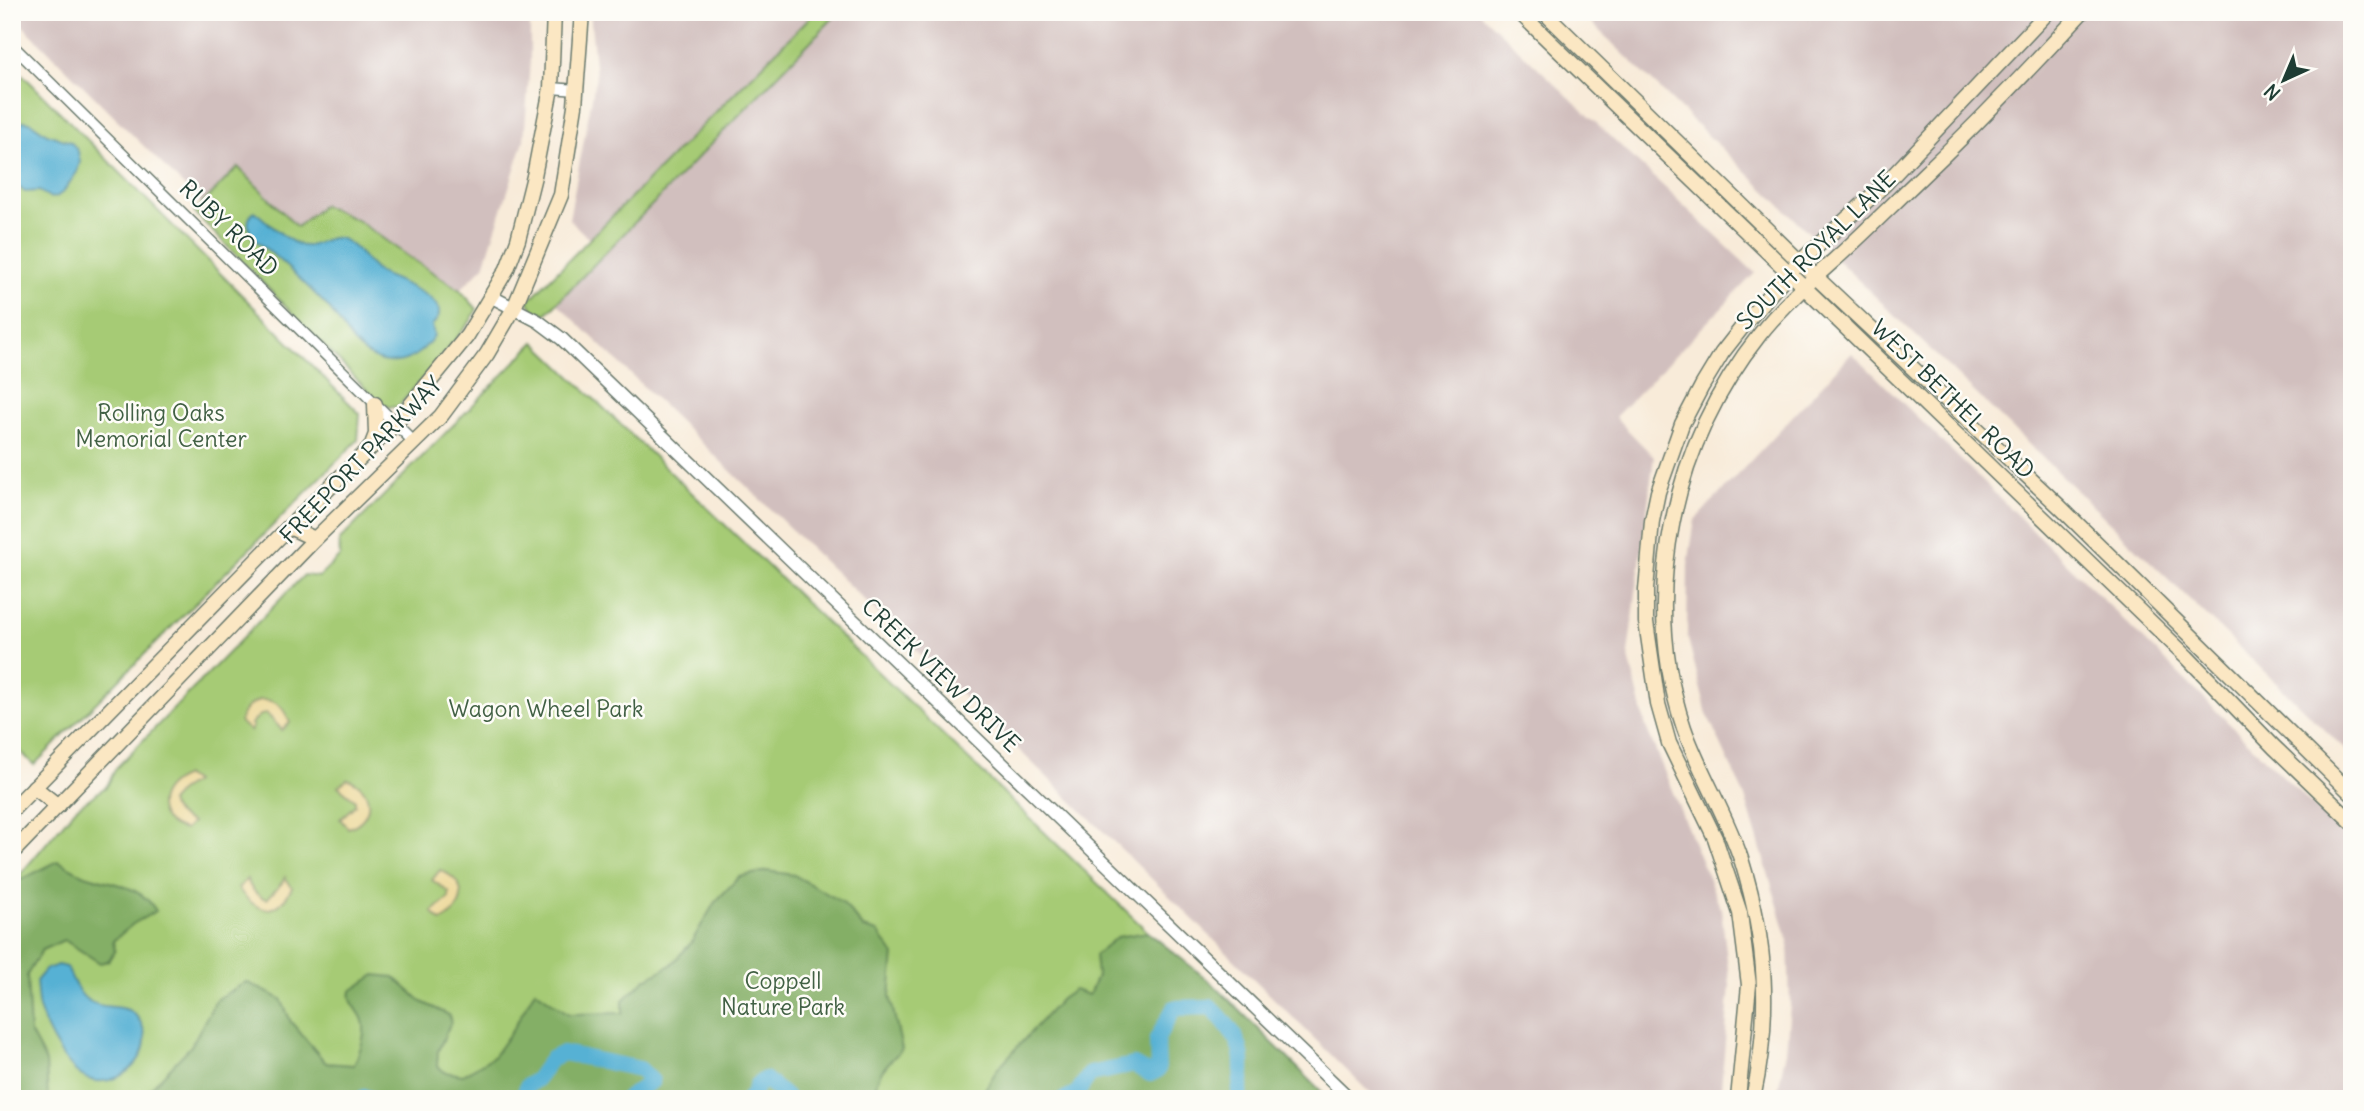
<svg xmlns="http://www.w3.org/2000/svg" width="2364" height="1111" viewBox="0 0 2364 1111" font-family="Delius,sans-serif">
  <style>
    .industrial { fill: #d1bfbe }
    .green { fill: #a6cb75; stroke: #628454; stroke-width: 2 }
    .forest { fill: #84af66; stroke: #52764d; stroke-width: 2 }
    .sand { fill: #eeda9e; stroke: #868c69; stroke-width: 2 }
    .water { fill: #56b1d4; stroke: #3a7784; stroke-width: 2 }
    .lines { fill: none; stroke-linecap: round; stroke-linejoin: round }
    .river { stroke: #56b1d4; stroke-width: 16 }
    .minor-casing { stroke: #6b7a6e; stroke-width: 13 }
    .tertiary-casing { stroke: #6b7a6e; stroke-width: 15 }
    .secondary-casing { stroke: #6b7a6e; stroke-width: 17 }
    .minor { stroke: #fff; stroke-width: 10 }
    .tertiary { stroke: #fff; stroke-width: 12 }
    .secondary { stroke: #fbe7c3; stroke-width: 14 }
    .labels { text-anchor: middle; stroke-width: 5; stroke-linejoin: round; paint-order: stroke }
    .street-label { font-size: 23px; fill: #1f3d34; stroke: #fdfcf7 }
    .park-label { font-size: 23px; fill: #416044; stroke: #fdfcf7 }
  </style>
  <rect width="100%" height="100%" fill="#fdfcf7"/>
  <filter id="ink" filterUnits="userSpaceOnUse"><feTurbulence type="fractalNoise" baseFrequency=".0143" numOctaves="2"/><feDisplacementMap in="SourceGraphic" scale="14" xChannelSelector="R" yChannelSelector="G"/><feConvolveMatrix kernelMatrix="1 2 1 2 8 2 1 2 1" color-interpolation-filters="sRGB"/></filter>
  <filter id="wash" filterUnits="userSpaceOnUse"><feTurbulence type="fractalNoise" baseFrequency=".00686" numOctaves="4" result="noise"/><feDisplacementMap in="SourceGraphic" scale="28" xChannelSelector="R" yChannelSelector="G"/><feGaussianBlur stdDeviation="1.57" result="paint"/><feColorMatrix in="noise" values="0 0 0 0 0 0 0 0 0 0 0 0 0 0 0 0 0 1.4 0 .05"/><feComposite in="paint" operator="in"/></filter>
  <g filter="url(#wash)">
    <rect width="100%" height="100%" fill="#f8ebd9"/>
    <g class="industrial">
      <polygon points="12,12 530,12 530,62 524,140 484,266 460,290 409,257 298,227 239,167 202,204 12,15"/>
      <polygon points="590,12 815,12 589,239 569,219 596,76"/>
      <polygon points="839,12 1479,12 1755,273 1615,417 1654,457 1628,653 1646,727 1721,909 1730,985 1720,1099 1376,1099 1110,838 556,302"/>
      <polygon points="1580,12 2352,12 2352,756"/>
      <polygon points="1852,353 2352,844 2352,1086 2340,1099 1776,1099 1786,1051 1790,1005 1788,939 1745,797 1707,714 1687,635 1688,565 1695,520"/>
    </g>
    <g class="green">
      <polygon points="815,12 839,12 546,314 533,310 528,301"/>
      <polygon points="23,75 360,414 358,440 34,765 12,743 12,86"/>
      <path d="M238,167L297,227L323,205L357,220L409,257L460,290L477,309L470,322L400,405C386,413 376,398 366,389L194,212Z"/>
      <polygon points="535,342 1148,932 1214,985 1329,1099 12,1099 12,884 76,808 107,786 116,768 304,575 319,577 340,556 339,541"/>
    </g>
    <g class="forest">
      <path d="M58,861C66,865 74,870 83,874C108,884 142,884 156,911L133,924L113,941L115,951L108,961L100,963L64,940L42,950L27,975L30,1032L46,1062L48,1099H12V884Z"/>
      <path d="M767,871L794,875L843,903L864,928L878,932L894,955L890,996L902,1049C889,1063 874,1074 876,1094L880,1099H137L149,1090L191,1046L216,1000L246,982L281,999L291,1022L326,1063L354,1065C359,1053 367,1034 363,1021C360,1009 348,1005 351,991L375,975L394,977L422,1002L449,1015L451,1022L438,1051L437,1066L445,1072L463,1075L494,1056L513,1029L535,990L569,1014L623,1013V1000L646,979L671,965L691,943L715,902L739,877Z"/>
      <polygon points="1148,932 1214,985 1329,1099 979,1099 998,1068 1061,999 1074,990 1089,995 1097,976 1095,955 1117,937"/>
    </g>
    <g class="sand">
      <path d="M260,700C278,699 284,708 290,723L282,730L266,713L259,716L251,724L253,726L250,731L240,722C243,709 248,705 260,700Z"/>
      <path d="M186,776L194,782L180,791L170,802C172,812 183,819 192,823L185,830C150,822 153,787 186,776Z"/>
      <path d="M348,779C374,788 376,819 348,828L340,819L355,805V800L338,786Z"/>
      <path d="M440,870C469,882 467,908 441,921L432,912L449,898V892L432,880Z"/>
      <path d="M285,877L292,887C277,919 256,913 238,888L247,879C249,887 259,898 267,899L282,883Z"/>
    </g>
    <g class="water">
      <polygon points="23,121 30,122 47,134 71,142 78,151 80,162 77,172 63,192 56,197 51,198 39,191 25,192 12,182 12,128"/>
      <path d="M254,211C267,221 282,237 297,244C313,252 326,233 342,239C357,245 366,263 378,272C393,281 461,300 432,325L434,336C411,369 380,371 353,342C344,331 337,318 328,307C305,283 279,259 253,238C248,227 245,221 254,211Z"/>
      <path d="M58,965L66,967C73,978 76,991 86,999C106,1014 129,997 142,1025C156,1055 120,1088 91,1080C67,1074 46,1030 39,1008C37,1000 37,990 36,981L46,969Z"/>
    </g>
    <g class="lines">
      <g class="river">
        <polyline points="362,1099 365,1097 370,1099"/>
        <polyline points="523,1099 527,1086 537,1079 551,1059 563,1053 640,1069 652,1081 626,1099"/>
        <polyline points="748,1099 751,1098 757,1085 765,1079 788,1099"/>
        <path d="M1065,1099L1077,1093L1090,1074L1134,1065L1150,1074L1158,1070L1157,1039L1174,1008L1211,1007C1243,1040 1247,1054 1238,1099"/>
      </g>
    </g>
  </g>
  <g filter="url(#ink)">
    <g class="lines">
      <g class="minor-casing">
        <g id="minor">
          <polyline points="12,45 415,443"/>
          <polyline points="551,88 577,90"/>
        </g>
      </g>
      <g class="tertiary-casing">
        <polyline id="tertiary" points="492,297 538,321 562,339 1350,1099"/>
      </g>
      <g class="secondary-casing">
        <g id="secondary">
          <polyline points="1519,12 2187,657 2274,747 2352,822"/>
          <polyline points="1544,12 1800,262 2059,506 2352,794"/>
          <polyline points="371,447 376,434 375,404"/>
          <polyline points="289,527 315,539"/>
          <polyline points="34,787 58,806"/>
          <polyline points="12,810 289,527 395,424 467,336 507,269 518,240 534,176 551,88 554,12"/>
          <polyline points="12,853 315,539 441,416 487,354 514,308 561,195 575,106 582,12"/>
          <polyline points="1738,1099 1749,985 1740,913 1715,838 1669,743 1658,704 1646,622 1646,590 1652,521 1658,492 1682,424 1702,386 1722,353 1747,321 1789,272 1885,184 2048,12"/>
          <path d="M1753,1099C1771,1016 1767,942 1742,862C1727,815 1700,774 1684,728C1639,594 1673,444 1760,334C1783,305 1813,279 1841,254C1866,231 1890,207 1914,184C1972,129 2028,71 2082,12"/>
        </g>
      </g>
      <use href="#minor" class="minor"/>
      <use href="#tertiary" class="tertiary"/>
      <use href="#secondary" class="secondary"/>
    </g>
  </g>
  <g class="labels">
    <g class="street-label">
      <text transform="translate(229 228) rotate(44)" y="8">RUBY ROAD</text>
      <text transform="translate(1816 250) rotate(-45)" y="8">SOUTH ROYAL LANE</text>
      <text transform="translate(1953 399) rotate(44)" y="8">WEST BETHEL ROAD</text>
      <text transform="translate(361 460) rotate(-46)" y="8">FREEPORT PARKWAY</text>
      <text transform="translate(941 675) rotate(44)" y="8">CREEK VIEW DRIVE</text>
    </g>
    <g class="park-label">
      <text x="161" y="421">Rolling Oaks<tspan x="161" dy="26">Memorial Center</tspan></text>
      <text x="546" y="717">Wagon Wheel Park</text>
      <text x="783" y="989">Coppell<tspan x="783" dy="26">Nature Park</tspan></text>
    </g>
  </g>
  <rect width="2364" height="1111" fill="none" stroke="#fdfcf7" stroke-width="42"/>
  <g transform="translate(2284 80) rotate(224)" stroke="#fdfcf7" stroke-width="5" paint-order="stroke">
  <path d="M0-5L12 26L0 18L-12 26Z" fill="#1f3d34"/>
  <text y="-10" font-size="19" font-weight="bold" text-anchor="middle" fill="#1f3d34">N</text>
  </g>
</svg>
